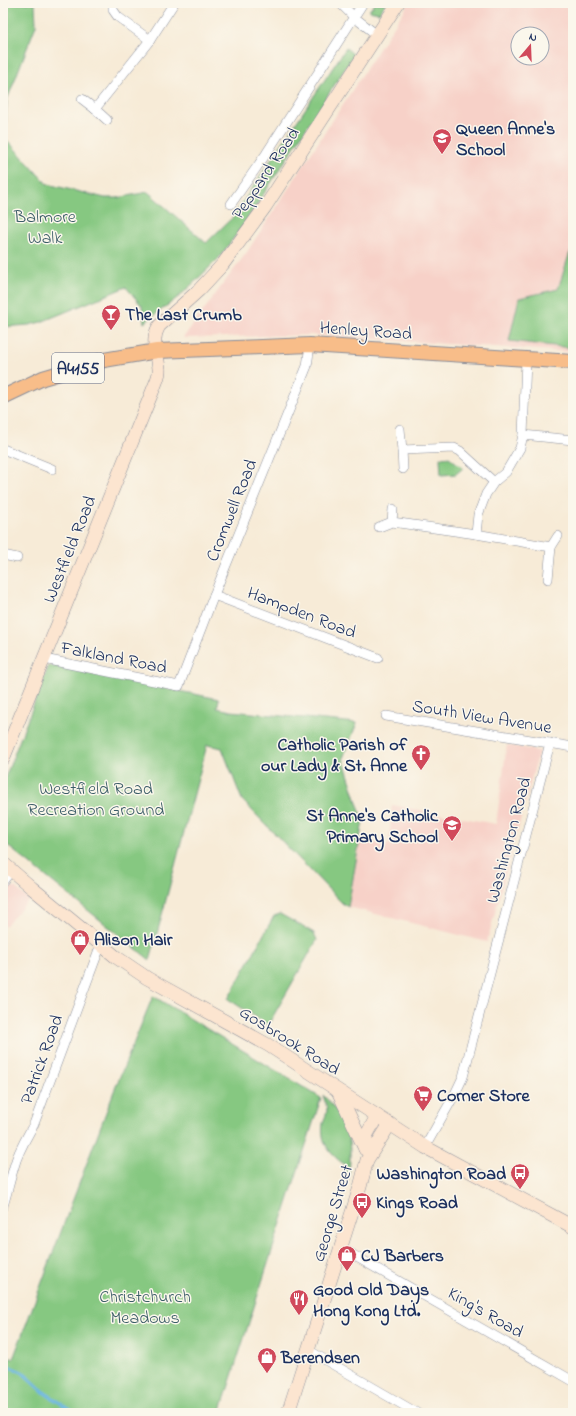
<svg xmlns="http://www.w3.org/2000/svg" width="576" height="1416" viewBox="0 0 576 1416" font-family="'Indie Flower',sans-serif">
  <style>
    .built { fill: #f7d1c8; fill-rule: evenodd }
    .green { fill: #86c881; stroke: #507c70 }
    .lines { fill: none; stroke-linecap: round; stroke-linejoin: round }
    .stream { stroke: #69b5e2; stroke-width: 3.5 }
    .street-casing { stroke: #898d9a; stroke-width: 10 }
    .secondary-casing { stroke: #898d9a; stroke-width: 14 }
    .primary-casing { stroke: #898d9a; stroke-width: 16 }
    .street { stroke: #fff; stroke-width: 9 }
    .secondary { stroke: #fce5d0; stroke-width: 13 }
    .primary { stroke: #f8bd89; stroke-width: 14 }
    .labels { text-anchor: middle; stroke-width: 3; stroke-linejoin: round; paint-order: stroke }
    .shield { fill: #fbf7ec; stroke: #5e6b89; stroke-width: 1 }
    .shield-label { font-size: 17px; font-weight: bold; fill: #1b2f5e }
    .poi-label { font-size: 18px; font-weight: bold; fill: #1b2f5e; stroke: #fbf7ec; text-anchor: start }
    .street-label { font-size: 18px; fill: #1b2f5e; stroke: #fbf7ec }
    .park-label { font-size: 18px; fill: #3b5d68; stroke: #fbf7ec }
  </style>
  <rect width="100%" height="100%" fill="#fbf7ec"/>
  <filter id="ink" filterUnits="userSpaceOnUse"><feTurbulence type="fractalNoise" baseFrequency=".025" numOctaves="2"/><feDisplacementMap in="SourceGraphic" scale="8" xChannelSelector="R" yChannelSelector="G"/><feConvolveMatrix kernelMatrix="1 2 1 2 8 2 1 2 1" color-interpolation-filters="sRGB"/></filter>
  <filter id="wash" filterUnits="userSpaceOnUse"><feTurbulence type="fractalNoise" baseFrequency=".012" numOctaves="4" result="noise"/><feDisplacementMap in="SourceGraphic" scale="16" xChannelSelector="R" yChannelSelector="G"/><feGaussianBlur stdDeviation="0.9" result="paint"/><feColorMatrix in="noise" values="0 0 0 0 0 0 0 0 0 0 0 0 0 0 0 0 0 1.4 0 .05"/><feComposite in="paint" operator="in"/></filter>
  <g filter="url(#wash)">
    <rect width="100%" height="100%" fill="#f7ebd7"/>
    <g class="built">
      <path d="M409,3H573V352L311,335L183,338L247,252ZM518,34H542V58H518Z"/>
      <polygon points="507,745 539,751 487,942 348,907 360,840 389,845 392,805 496,824"/>
      <polygon points="6,885 16,888 29,900 5,926 3,924 3,888"/>
    </g>
    <g class="green">
      <polygon points="3,3 35,3 36,25 7,100 5,138 47,184 105,198 117,198 148,192 206,243 233,217 346,48 354,55 244,224 219,258 181,295 144,323 142,306 126,287 41,322 29,325 3,327"/>
      <polygon points="375,3 386,3 379,13 369,11"/>
      <polygon points="573,247 573,348 509,341 519,298 558,289 569,255"/>
      <polygon points="449,457 463,468 456,474 441,475 440,458"/>
      <polygon points="49,665 219,699 217,708 231,711 357,723 343,758 363,821 348,907 342,903 242,800 222,748 207,745 150,960 9,847 3,839 3,783"/>
      <polygon points="280,914 314,933 317,940 268,1025 228,999 274,916"/>
      <polygon points="153,996 321,1098 220,1413 3,1413 3,1354 13,1359 114,1091"/>
      <path d="M323,1095C350,1123 353,1143 348,1180L345,1165C330,1154 320,1143 323,1123C324,1119 327,1114 327,1110C327,1106 324,1100 323,1095Z"/>
    </g>
    <g class="lines">
      <polyline class="stream" points="3,1364 22,1372 45,1393 76,1413"/>
    </g>
  </g>
  <g filter="url(#ink)">
    <g class="lines">
      <g class="street-casing">
        <g id="street">
          <polyline points="113,3 113,10 118,17 150,40"/>
          <polyline points="340,3 354,17 377,35"/>
          <polyline points="82,99 95,109"/>
          <polyline points="107,120 95,109 150,40 174,3"/>
          <polyline points="231,204 266,154 363,3"/>
          <polyline points="526,360 523,435 520,448 506,472 494,482 486,494 478,515 476,534 551,547 558,536"/>
          <polyline points="400,429 402,450 454,448 460,451 494,482"/>
          <polyline points="523,435 573,440"/>
          <polyline points="3,449 52,469"/>
          <polyline points="402,450 403,469"/>
          <polyline points="392,522 393,509"/>
          <polyline points="379,527 392,522 476,534"/>
          <polyline points="3,555 17,558"/>
          <polyline points="548,579 551,547"/>
          <polyline points="214,595 378,658"/>
          <polyline points="44,659 179,686 214,595 307,366 310,345"/>
          <polyline points="386,716 573,747"/>
          <polyline points="3,881 11,871"/>
          <polyline points="425,1147 455,1094 463,1077 550,743"/>
          <path d="M3,1206C7,1193 10,1180 14,1167C18,1151 27,1137 34,1124L101,944"/>
          <polyline points="341,1248 573,1381"/>
          <polyline points="308,1350 417,1413"/>
        </g>
      </g>
      <g class="secondary-casing">
        <g id="secondary">
          <path d="M3,759L153,390C155,384 160,376 159,369C158,353 150,341 159,326L199,290L223,264L265,207L398,3"/>
          <polyline points="3,863 32,888 116,957 147,978 268,1045 425,1147 573,1227"/>
          <polyline points="338,1091 365,1149"/>
          <polyline points="365,1149 366,1136 377,1116"/>
          <polyline points="288,1413 360,1187 367,1160 390,1124"/>
        </g>
      </g>
      <g class="primary-casing">
        <polyline id="primary" points="3,397 43,378 104,360 157,351 310,345 573,362"/>
      </g>
      <use href="#street" class="street"/>
      <use href="#secondary" class="secondary"/>
      <use href="#primary" class="primary"/>
    </g>
  </g>
  <defs>
    <g id="school-pin" transform="scale(1)"><path d="M0 17L-7.5 6A9.5 9.5 0 1 1 7.5 6Z" fill="#d1495b" stroke="#fbf7ec"/><path d="M0-5L7-2L0 1L-7-2ZM-4 1L0 2.5L4 1V4Q0 6-4 4Z" fill="#fff"/></g>
    <g id="bar-pin" transform="scale(1)"><path d="M0 17L-7.5 6A9.5 9.5 0 1 1 7.5 6Z" fill="#d1495b" stroke="#fbf7ec"/><path d="M-6-5H6L.8 .8V4.5H3.5V6h-7V4.5H-.8V.8Z" fill="#fff"/></g>
    <g id="church-pin" transform="scale(1)"><path d="M0 17L-7.5 6A9.5 9.5 0 1 1 7.5 6Z" fill="#d1495b" stroke="#fbf7ec"/><path d="M-1.2-6h2.4v3.5h3.3v2.4h-3.3V6h-2.4V-.1h-3.3v-2.4h3.3Z" fill="#fff"/></g>
    <g id="shop-pin" transform="scale(1)"><path d="M0 17L-7.5 6A9.5 9.5 0 1 1 7.5 6Z" fill="#d1495b" stroke="#fbf7ec"/><path d="M-5-2.5h2.3a2.7 3.5 0 0 1 5.4 0H5L5.5 6h-11ZM-1.5-2.5h3a1.5 2.3 0 0 0-3 0Z" fill="#fff"/></g>
    <g id="supermarket-pin" transform="scale(1)"><path d="M0 17L-7.5 6A9.5 9.5 0 1 1 7.5 6Z" fill="#d1495b" stroke="#fbf7ec"/><path d="M-6-5.5h2.5l.6 2H6L4.5 2H-2.5L-4.4-4H-6ZM-1.5 3.2a1.3 1.3 0 1 0 .1 0ZM3 3.2a1.3 1.3 0 1 0 .1 0Z" fill="#fff"/></g>
    <g id="bus-pin" transform="scale(1)"><path d="M0 17L-7.5 6A9.5 9.5 0 1 1 7.5 6Z" fill="#d1495b" stroke="#fbf7ec"/><path d="M-5-6H5V4H4V6H2V4H-2V6H-4V4H-5ZM-3.5-4V0h7V-4ZM-3.5 1.2v1.5H-2V1.2ZM2 1.2v1.5H3.5V1.2Z" fill="#fff"/></g>
    <g id="restaurant-pin" transform="scale(1)"><path d="M0 17L-7.5 6A9.5 9.5 0 1 1 7.5 6Z" fill="#d1495b" stroke="#fbf7ec"/><path d="M-5-6h1v4h1v-4h1v4h1v-4h1v5L-1.5 .5V6h-2V.5L-5-1ZM5-6V6H3V1.5H1.5Q1.5-4 5-6Z" fill="#fff"/></g>
  </defs>
  <g fill-rule="evenodd">
    <use href="#school-pin" x="442" y="138"/>
    <use href="#bar-pin" x="111" y="314"/>
    <use href="#church-pin" x="421" y="754"/>
    <use href="#school-pin" x="452" y="825"/>
    <use href="#shop-pin" x="80" y="939"/>
    <use href="#supermarket-pin" x="423" y="1095"/>
    <use href="#bus-pin" x="520" y="1173"/>
    <use href="#bus-pin" x="362" y="1202"/>
    <use href="#shop-pin" x="347" y="1255"/>
    <use href="#restaurant-pin" x="299" y="1299"/>
    <use href="#shop-pin" x="267" y="1357"/>
  </g>
  <g class="labels">
    <rect class="shield" x="52" y="353" width="52" height="30" rx="3"/>
    <g class="shield-label">
      <text x="78" y="374">A4155</text>
    </g>
    <g class="poi-label">
      <text x="456" y="134">Queen Anne's<tspan x="456" dy="21">School</tspan></text>
      <text x="125" y="320">The Last Crumb</text>
      <text x="407" y="750" text-anchor="end">Catholic Parish of<tspan x="407" dy="21">our Lady &amp; St. Anne</tspan></text>
      <text x="438" y="821" text-anchor="end">St Anne's Catholic<tspan x="438" dy="21">Primary School</tspan></text>
      <text x="94" y="945">Alison Hair</text>
      <text x="437" y="1101">Corner Store</text>
      <text x="506" y="1179" text-anchor="end">Washington Road</text>
      <text x="376" y="1208">Kings Road</text>
      <text x="361" y="1261">CJ Barbers</text>
      <text x="313" y="1295">Good Old Days<tspan x="313" dy="21">Hong Kong Ltd.</tspan></text>
      <text x="281" y="1363">Berendsen</text>
    </g>
    <g class="street-label">
      <text transform="translate(265 173) rotate(-56)" y="6">Peppard Road</text>
      <text transform="translate(366 330) rotate(4)" y="6">Henley Road</text>
      <text transform="translate(231 510) rotate(-68)" y="6">Cromwell Road</text>
      <text transform="translate(69 549) rotate(-68)" y="6">Westfield Road</text>
      <text transform="translate(302 612) rotate(21)" y="6">Hampden Road</text>
      <text transform="translate(114 657) rotate(11)" y="6">Falkland Road</text>
      <text transform="translate(482 716) rotate(9)" y="6">South View Avenue</text>
      <text transform="translate(508 840) rotate(-75)" y="6">Washington Road</text>
      <text transform="translate(290 1040) rotate(32)" y="6">Gosbrook Road</text>
      <text transform="translate(41 1059) rotate(-70)" y="6">Patrick Road</text>
      <text transform="translate(332 1213) rotate(-73)" y="6">George Street</text>
      <text transform="translate(486 1312) rotate(30)" y="6">King's Road</text>
    </g>
    <g class="park-label">
      <text x="45" y="222">Balmore<tspan x="45" dy="21">Walk</tspan></text>
      <text x="96" y="794">Westfield Road<tspan x="96" dy="21">Recreation Ground</tspan></text>
      <text x="145" y="1302">Christchurch<tspan x="145" dy="21">Meadows</tspan></text>
    </g>
  </g>
  <rect width="576" height="1416" fill="none" stroke="#fbf7ec" stroke-width="16"/>
  <g transform="translate(530 46) rotate(19)"><circle r="19" fill="#fbf7ec" stroke="#a1a7b3"/>
  <path d="M0-3L7 15L0 10L-7 15Z" fill="#d1495b"/>
  <text y="-6" font-size="11" font-weight="bold" text-anchor="middle" fill="#1b2f5e">N</text>
  </g>
</svg>
